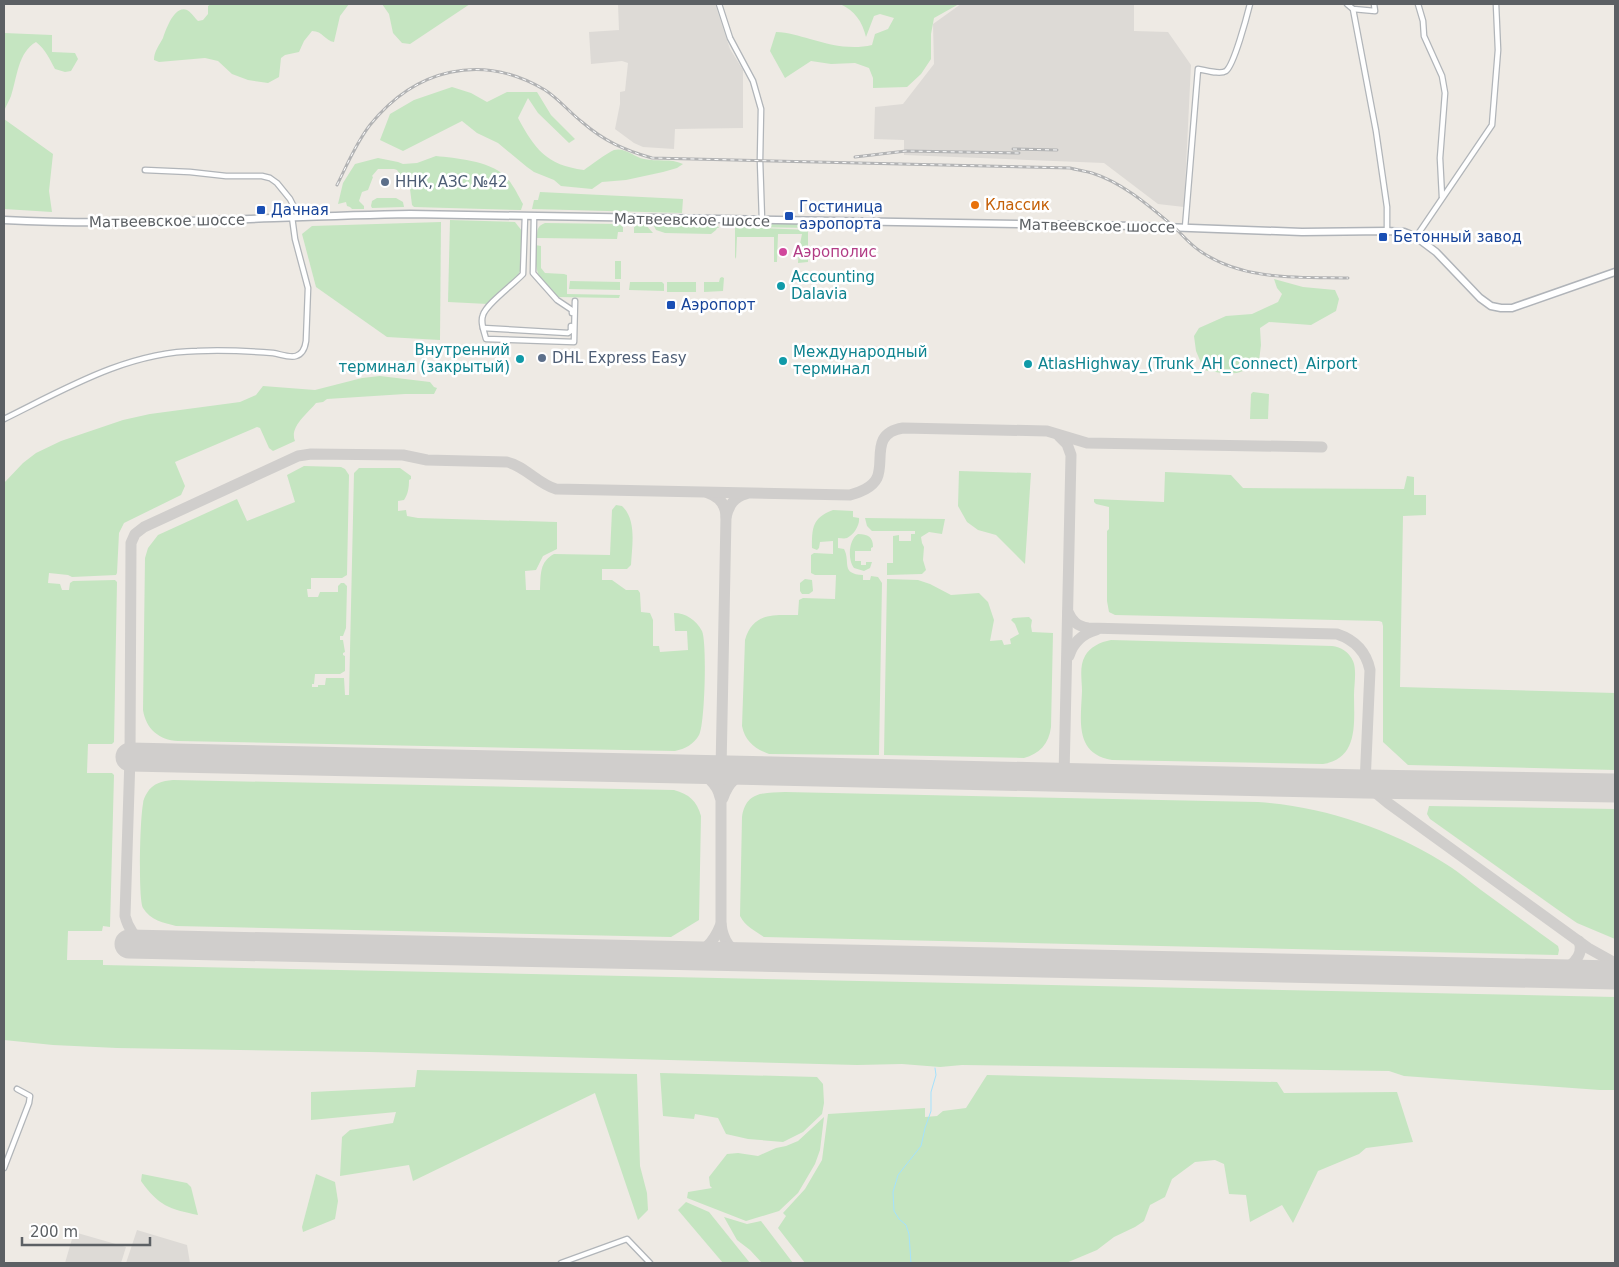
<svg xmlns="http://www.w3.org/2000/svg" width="1619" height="1267" viewBox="0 0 1619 1267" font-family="'DejaVu Sans',sans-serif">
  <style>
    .industrial { fill: #dddad6 }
    .green { fill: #c5e5c1 }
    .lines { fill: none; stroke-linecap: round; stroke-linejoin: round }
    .stream { stroke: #a5e2fd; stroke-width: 1 }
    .taxiway { stroke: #d0cecc; stroke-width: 11 }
    .runway { stroke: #d0cecc; stroke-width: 29 }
    .street-casing { stroke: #b1b5b9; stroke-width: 7 }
    .secondary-casing { stroke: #b0b4b9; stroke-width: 9 }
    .street { stroke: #fff; stroke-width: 4.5 }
    .secondary { stroke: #fff; stroke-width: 6 }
    .rail-casing { stroke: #b2b3b4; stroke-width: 3 }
    .rail { stroke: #fff; stroke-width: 1; stroke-dasharray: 4; stroke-linecap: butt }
    .service-dot { fill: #5c6f8a; stroke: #fff; stroke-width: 2 }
    .food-dot { fill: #e8710a; stroke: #fff; stroke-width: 2 }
    .transit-dot { fill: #1a4fb4; stroke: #fff; stroke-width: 2 }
    .hotel-dot { fill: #d1479c; stroke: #fff; stroke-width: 2 }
    .culture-dot { fill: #0f9aa8; stroke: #fff; stroke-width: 2 }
    .labels { text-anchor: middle; stroke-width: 5; stroke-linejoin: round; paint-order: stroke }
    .service-label { font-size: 15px; fill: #4e5e75; stroke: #fff; text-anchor: start }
    .food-label { font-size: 15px; fill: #c56008; stroke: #fff; text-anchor: start }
    .transit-label { font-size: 15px; fill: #164399; stroke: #fff; text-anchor: start }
    .street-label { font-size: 15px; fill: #5c6064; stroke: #fff }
    .hotel-label { font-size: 15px; fill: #b23c85; stroke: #fff; text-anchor: start }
    .culture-label { font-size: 15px; fill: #0d838f; stroke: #fff; text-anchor: start }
  </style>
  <rect width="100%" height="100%" fill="#eeeae4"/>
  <g class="industrial">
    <polygon points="618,4 715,4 730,49 743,70 743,128 675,129 674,149 643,147 634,143 615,129 620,104 620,92 625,91 628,63 622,61 591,64 589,32 619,30"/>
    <polygon points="961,4 1134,4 1134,31 1168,32 1191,65 1184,207 1158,204 1104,163 904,155 904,140 874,139 875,107 903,104 934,64 933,24"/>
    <polygon points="137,1230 187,1245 190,1263 126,1263"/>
    <polygon points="74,1232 126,1247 121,1263 65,1263"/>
  </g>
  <g class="green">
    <path d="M211,4H349L340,16L334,42C325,41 323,31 312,31L304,41L299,52L285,55L281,58L279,77L268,83L248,80L232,74L218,61L205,58L159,62L154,60C154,51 159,46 163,38C166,30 174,5 187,10C190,11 195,18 198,21L203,20L208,14V6Z"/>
    <polygon points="382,4 470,4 410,44 402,43 393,33 389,14"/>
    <path d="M840,4H959L934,18L931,34V59L921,74L907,87L873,88V78L869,68L855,63L831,64L811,61L785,78L770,51L776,32C788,32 799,36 810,39C831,45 851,50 872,45L875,34L888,29L894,18L880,14L874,16L866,37C862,21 855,11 840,4Z"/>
    <path d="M4,33L52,35V52L75,53L78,59L71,71L65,72L55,69C49,58 46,50 36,42C18,52 17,78 11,96C9,101 6,106 4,111Z"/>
    <path d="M452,87L471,93L487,102L507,92H537L551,115L575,139L569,143L538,113L528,98L518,118C535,149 546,165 584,170C591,165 607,153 614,150C625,147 634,157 644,159C657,162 670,158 683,164L677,168L663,172L626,180L602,182L592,189L561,186L554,180L534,172L527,167L498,143L477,133L462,121L403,151L380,140L390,114L414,100Z"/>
    <polygon points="4,119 53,154 49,191 52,212 4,209"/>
    <path d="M436,156C455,158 489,161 504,175C512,182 518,195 523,204L521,210L414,207L412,205L410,189L397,170L394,169H378L372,176L373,177L368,190L362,192L359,201L364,206V209H352L350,207L347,206L346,202L338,204L343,183L355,164L378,158L398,162L403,164L417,163Z"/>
    <polygon points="540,192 683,199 682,213 532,209 534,200 538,200"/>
    <polygon points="377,198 396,198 403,202 404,207 372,208 371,206 372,201"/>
    <polygon points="450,220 515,222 522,231 520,271 517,277 488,304 448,302"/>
    <polygon points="441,222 440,340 387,337 316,287 302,234 312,226"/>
    <polygon points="734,222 811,224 811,228 740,227 808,230 808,262 798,263 799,249 802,234 778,234 777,262 774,262 774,237 737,237 736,259 735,257 735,227 733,227"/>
    <path d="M545,223L619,224L623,227V232H618L617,239L537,238C537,230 537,226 545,223Z"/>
    <polygon points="638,224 645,224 653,233 634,233 634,227"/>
    <polygon points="653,224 717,225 719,228 717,228 716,230 711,234 665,233 656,230"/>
    <path d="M535,245L541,246V268L545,273L564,274L567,275V294L620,295L619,298L556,297C536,274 536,276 535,245Z"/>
    <rect x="615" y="261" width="6" height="18"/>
    <polygon points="722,277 724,278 723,291 704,292 704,282 719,282 720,278"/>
    <path d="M1274,279L1303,287L1335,290L1339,299L1336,311L1311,325L1269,322L1260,328L1261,345L1259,361C1239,378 1228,374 1204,370L1196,351L1194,336L1199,328L1226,316L1252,314L1278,302L1282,294L1277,288Z"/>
    <polygon points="570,281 620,282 620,290 569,289"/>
    <polygon points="630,282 662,282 664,284 664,291 629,290"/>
    <rect x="667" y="282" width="29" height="10"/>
    <path d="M380,376L430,382L434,387L437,388L434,394H405L327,399L323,402L316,403C308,413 289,427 295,441L273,451L269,448L260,428L257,427L175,462L185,486L181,495L124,523L119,533L117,573L116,575L72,577L68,575L49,573L48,583L60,584L62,590H69L70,583L73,581L115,580L117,582L114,742L112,744H88L87,773H112L114,775L110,927L103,926L102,931H68L67,960H103V965L1615,997V1090H1600L1404,1076L1389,1071L962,1065L940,1067L902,1064L857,1065L369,1052L117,1048L53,1045L4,1040V483L23,463L36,453L61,441L123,420L150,414L240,402L256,395L263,386L315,390L362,378Z"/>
    <polygon points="1253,392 1269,394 1268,419 1250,419 1251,394"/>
    <path d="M304,466L341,467L345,469L349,475L347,575L342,578H311V589H307L308,597H318L320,592H338V586L341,583H344L347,586L346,628L343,636H340V640H343L345,652L343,653V655L345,656V671L340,674H315L314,684H312V687H318V685H325L326,678H344L345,695H349L354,473L359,468H400L411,476V479L409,480C409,488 408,494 404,500L398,501V511L406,510L407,516L418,518L557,522V549L543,556L536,570L525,571L526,590H540C541,575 539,562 554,554L610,555L612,510L616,505L622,506C637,520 632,546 631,565L627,569H602V580H612L626,590H638L640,593L641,612L650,613L653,620V646H659L660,652L688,650L687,631H675L674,613C686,613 696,620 702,631C707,641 705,725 699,735C694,744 685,749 675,751L178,741C159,740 146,729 143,710L145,558L148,548L158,535L237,499L247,521L295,502L287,475Z"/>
    <polygon points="959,471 1031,473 1025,564 996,535 978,530 967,522 958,506"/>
    <polygon points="1165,472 1231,475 1243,488 1404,489 1407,476 1414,477 1414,495 1426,495 1426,515 1403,516 1400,687 1615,693 1615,770 1408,765 1383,742 1383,626 1382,622 1379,621 1115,615 1109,612 1107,601 1107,531 1109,529 1109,507 1096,504 1094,502 1094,499 1164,502"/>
    <path d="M833,510L853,511V517L859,518C860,525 854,535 847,538C844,539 841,538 838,538V548L844,549C851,562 840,574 863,575V580H870L871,576L878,577L882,583L879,755L769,754C755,749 745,741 742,726L745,640C753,612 774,615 798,615L799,600L803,598L835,599L836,575H815L811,573V555L814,553L833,554V541L820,542L819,548L817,550L812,548C812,528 812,518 833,510Z"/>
    <polygon points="865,518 945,519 942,534 929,532 921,537 922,543 924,547 923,560 926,570 922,574 887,575 887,563 893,563 893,536 899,535 899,541 911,541 911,534 915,534 915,531 872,531 867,526"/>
    <path d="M858,534C868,534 873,537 873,547L871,548V551H855V561H861V565H866V562H872L870,568L864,571L854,568C848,560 848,540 858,534Z"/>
    <polygon points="805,579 812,580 813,591 809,594 802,594 800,591 800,583"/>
    <path d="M887,579L918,580L930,584L951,595L979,593L988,602L994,620L990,641L1002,640L1004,645L1011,644L1010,639L1019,634L1015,624L1011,620L1013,618L1029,617L1032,620L1031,626L1032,632L1053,633L1051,727C1049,744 1039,754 1024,758L884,755Z"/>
    <path d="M1111,640L1332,646C1341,647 1349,652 1353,661C1357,670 1354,685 1354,695C1354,722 1359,759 1323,764L1112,760C1074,754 1081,720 1082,691C1082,680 1079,666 1085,656C1090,647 1100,642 1111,640Z"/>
    <path d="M173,780L674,790C689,794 697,801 701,816L699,920L671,937L176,926C164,923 150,920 143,908C138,899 140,818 143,804C143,800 145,796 147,793C153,783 162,781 173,780Z"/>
    <path d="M785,792L1258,802C1323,807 1385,827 1441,861C1455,869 1468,880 1481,890C1506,908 1532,927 1558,946L1559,950L1558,955L764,937C755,931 745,926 740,916L742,817C746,791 764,793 785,792Z"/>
    <polygon points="1429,806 1615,809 1615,939 1577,923 1561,912 1430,819 1427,814"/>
    <polygon points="417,1070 637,1074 640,1166 647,1193 648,1210 638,1220 595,1093 413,1181 409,1165 340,1176 342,1137 350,1130 393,1123 396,1112 311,1120 311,1092 415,1087"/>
    <polygon points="660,1073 817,1077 823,1084 824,1103 822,1114 803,1132 783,1142 748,1139 726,1134 718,1118 695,1114 694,1119 663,1116"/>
    <polygon points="987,1075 1277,1082 1284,1093 1397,1092 1413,1142 1366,1148 1359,1154 1318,1171 1293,1223 1282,1205 1250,1222 1246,1195 1229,1194 1224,1164 1215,1160 1195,1162 1172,1179 1165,1197 1150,1205 1144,1221 1135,1227 1114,1237 1097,1250 1066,1263 805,1263 778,1228 786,1216 783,1213 805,1189 822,1160 828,1114 925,1108 925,1117 937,1116 943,1111 966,1108"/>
    <polygon points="824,1117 820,1150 815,1164 798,1193 779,1211 746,1221 687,1198 688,1192 712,1188 710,1186 709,1177 727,1154 738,1153 758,1156 776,1148 786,1146 798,1141"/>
    <path d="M142,1174L187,1183L191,1187L198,1215C169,1209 159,1206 141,1181Z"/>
    <polygon points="316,1174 335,1182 338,1201 335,1219 303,1232 302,1227"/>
    <polygon points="686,1202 709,1212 750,1263 723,1263 678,1210"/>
    <polygon points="724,1217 747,1224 761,1221 793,1263 762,1263 750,1250 737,1240"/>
  </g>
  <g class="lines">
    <polyline class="stream" points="911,1263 909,1234 906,1225 899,1219 894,1211 893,1192 898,1175 921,1146 925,1128 931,1111 931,1092 936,1075 935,1068"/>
    <g class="taxiway">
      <polyline points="1059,436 1067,444 1071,455 1064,777"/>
      <path d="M708,493C720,497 726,505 726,517C729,505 734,497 746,494"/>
      <path d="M1068,612C1072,621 1077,626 1088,628L1337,634C1355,640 1366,651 1370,670L1365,784L1388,803L1588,948L1615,963"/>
      <path d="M1069,656C1073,643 1082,634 1096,630"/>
      <path d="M695,769C706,776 717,783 720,797"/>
      <path d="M723,798C728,783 737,773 753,771"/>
      <path d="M721,924C723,941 730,951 747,957"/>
      <path d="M145,944C134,937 128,928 125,916L130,757L131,543L135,534L144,527L298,456L311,454L403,455L427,460L507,462C525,466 538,484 556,489L850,495C860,492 872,488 877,478C885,461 870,433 903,428L1047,431L1087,443L1322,447"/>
      <path d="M681,955C704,954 713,944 721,924V770L726,517"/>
      <path d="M1555,973C1569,969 1585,957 1579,941"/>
    </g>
    <g class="runway">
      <polyline points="130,757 1365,784 1615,788"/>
      <polyline points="129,944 1615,975"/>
    </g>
    <g class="street-casing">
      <g id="street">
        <polyline points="719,4 730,38 753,81 761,109 760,160 762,220"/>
        <polyline points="1347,4 1353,9 1375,11 1374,4"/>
        <polyline points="1418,4 1423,21 1424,36 1442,76 1445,93 1440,158 1442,197"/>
        <polyline points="1353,9 1376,131 1387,207 1387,231"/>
        <polyline points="145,170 190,172 226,176 262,176 270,178 277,183 290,199 299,217"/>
        <path d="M525,216L523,274C514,284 486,304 483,315C480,322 484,331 486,339L574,342L575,301"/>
        <polyline points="534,216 533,273 557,300 572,310 572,313"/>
        <path d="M1185,228L1198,69C1205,70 1220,75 1226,71C1234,65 1247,16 1250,4"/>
        <polyline points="1416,237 1492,125 1498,50 1496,4"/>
        <polyline points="483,328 568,333 571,331 571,326"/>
        <path d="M4,419C65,389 127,352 197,351C222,350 248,351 273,353C280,354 289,358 296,356C303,354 305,348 306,341L308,288L295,239L292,217"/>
        <polyline points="4,1168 29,1103 30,1096 17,1089"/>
        <polyline points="561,1263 627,1239 650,1263"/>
      </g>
    </g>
    <g class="secondary-casing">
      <path id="secondary" d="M4,220C139,227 274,216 410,214L1137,226L1302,232L1387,231L1404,232L1416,237L1436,252L1480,298L1491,306L1501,308H1512L1615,272"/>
    </g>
    <use href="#street" class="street"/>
    <use href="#secondary" class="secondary"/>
    <g class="rail-casing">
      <g id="rail">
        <polyline points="1013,149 1057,150"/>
        <polyline points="855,157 906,151 1019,153"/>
        <path d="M337,185C347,165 356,143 370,125C415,69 481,52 545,90C559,99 569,112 582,122C604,141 624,150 652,158L1070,168C1077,170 1085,171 1092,173C1123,183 1148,205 1172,225C1181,233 1189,244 1200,251C1243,281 1298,277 1348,278"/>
      </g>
    </g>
    <use href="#rail" class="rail"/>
  </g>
  <g class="service-dot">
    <circle cx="385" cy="182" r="5"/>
    <circle cx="542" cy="358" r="5"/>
  </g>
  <circle class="food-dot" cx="975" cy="205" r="5"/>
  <g class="transit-dot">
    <rect x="256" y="205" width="10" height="10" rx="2.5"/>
    <rect x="784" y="211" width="10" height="10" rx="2.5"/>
    <rect x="1378" y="232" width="10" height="10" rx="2.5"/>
    <rect x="666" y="300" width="10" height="10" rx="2.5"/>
  </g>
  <circle class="hotel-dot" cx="783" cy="252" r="5"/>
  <g class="culture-dot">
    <circle cx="781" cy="286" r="5"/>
    <circle cx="520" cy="359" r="5"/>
    <circle cx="783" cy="361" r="5"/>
    <circle cx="1028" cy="364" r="5"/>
  </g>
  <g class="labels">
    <g class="service-label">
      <text x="395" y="187">ННК, АЗС №42</text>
      <text x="552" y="363">DHL Express Easy</text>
    </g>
    <g class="food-label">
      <text x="985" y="210">Классик</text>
    </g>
    <g class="transit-label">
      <text x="799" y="212">Гостиница<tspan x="799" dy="17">аэропорта</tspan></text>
      <text x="271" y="215">Дачная</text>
      <text x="1393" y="242">Бетонный завод</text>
      <text x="681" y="310">Аэропорт</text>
    </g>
    <g class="street-label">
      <text transform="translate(692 220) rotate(1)" y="5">Матвеевское шоссе</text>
      <text transform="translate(167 221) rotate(-1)" y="5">Матвеевское шоссе</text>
      <text transform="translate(1097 226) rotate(1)" y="5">Матвеевское шоссе</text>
    </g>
    <g class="hotel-label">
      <text x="793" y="257">Аэрополис</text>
    </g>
    <g class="culture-label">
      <text x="791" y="282">Accounting<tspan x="791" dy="17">Dalavia</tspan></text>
      <text x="510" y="355" text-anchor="end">Внутренний<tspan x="510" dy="17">терминал (закрытый)</tspan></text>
      <text x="793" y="357">Международный<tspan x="793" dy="17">терминал</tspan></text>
      <text x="1038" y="369">AtlasHighway_(Trunk_AH_Connect)_Airport</text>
    </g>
  </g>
  <rect width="1619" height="1267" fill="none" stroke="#5c6064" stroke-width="10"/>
  <path d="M22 1237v8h128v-8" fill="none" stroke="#5c6064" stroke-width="2.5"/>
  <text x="30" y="1237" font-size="15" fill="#5c6064" stroke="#ffffff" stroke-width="4" paint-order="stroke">200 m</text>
</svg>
